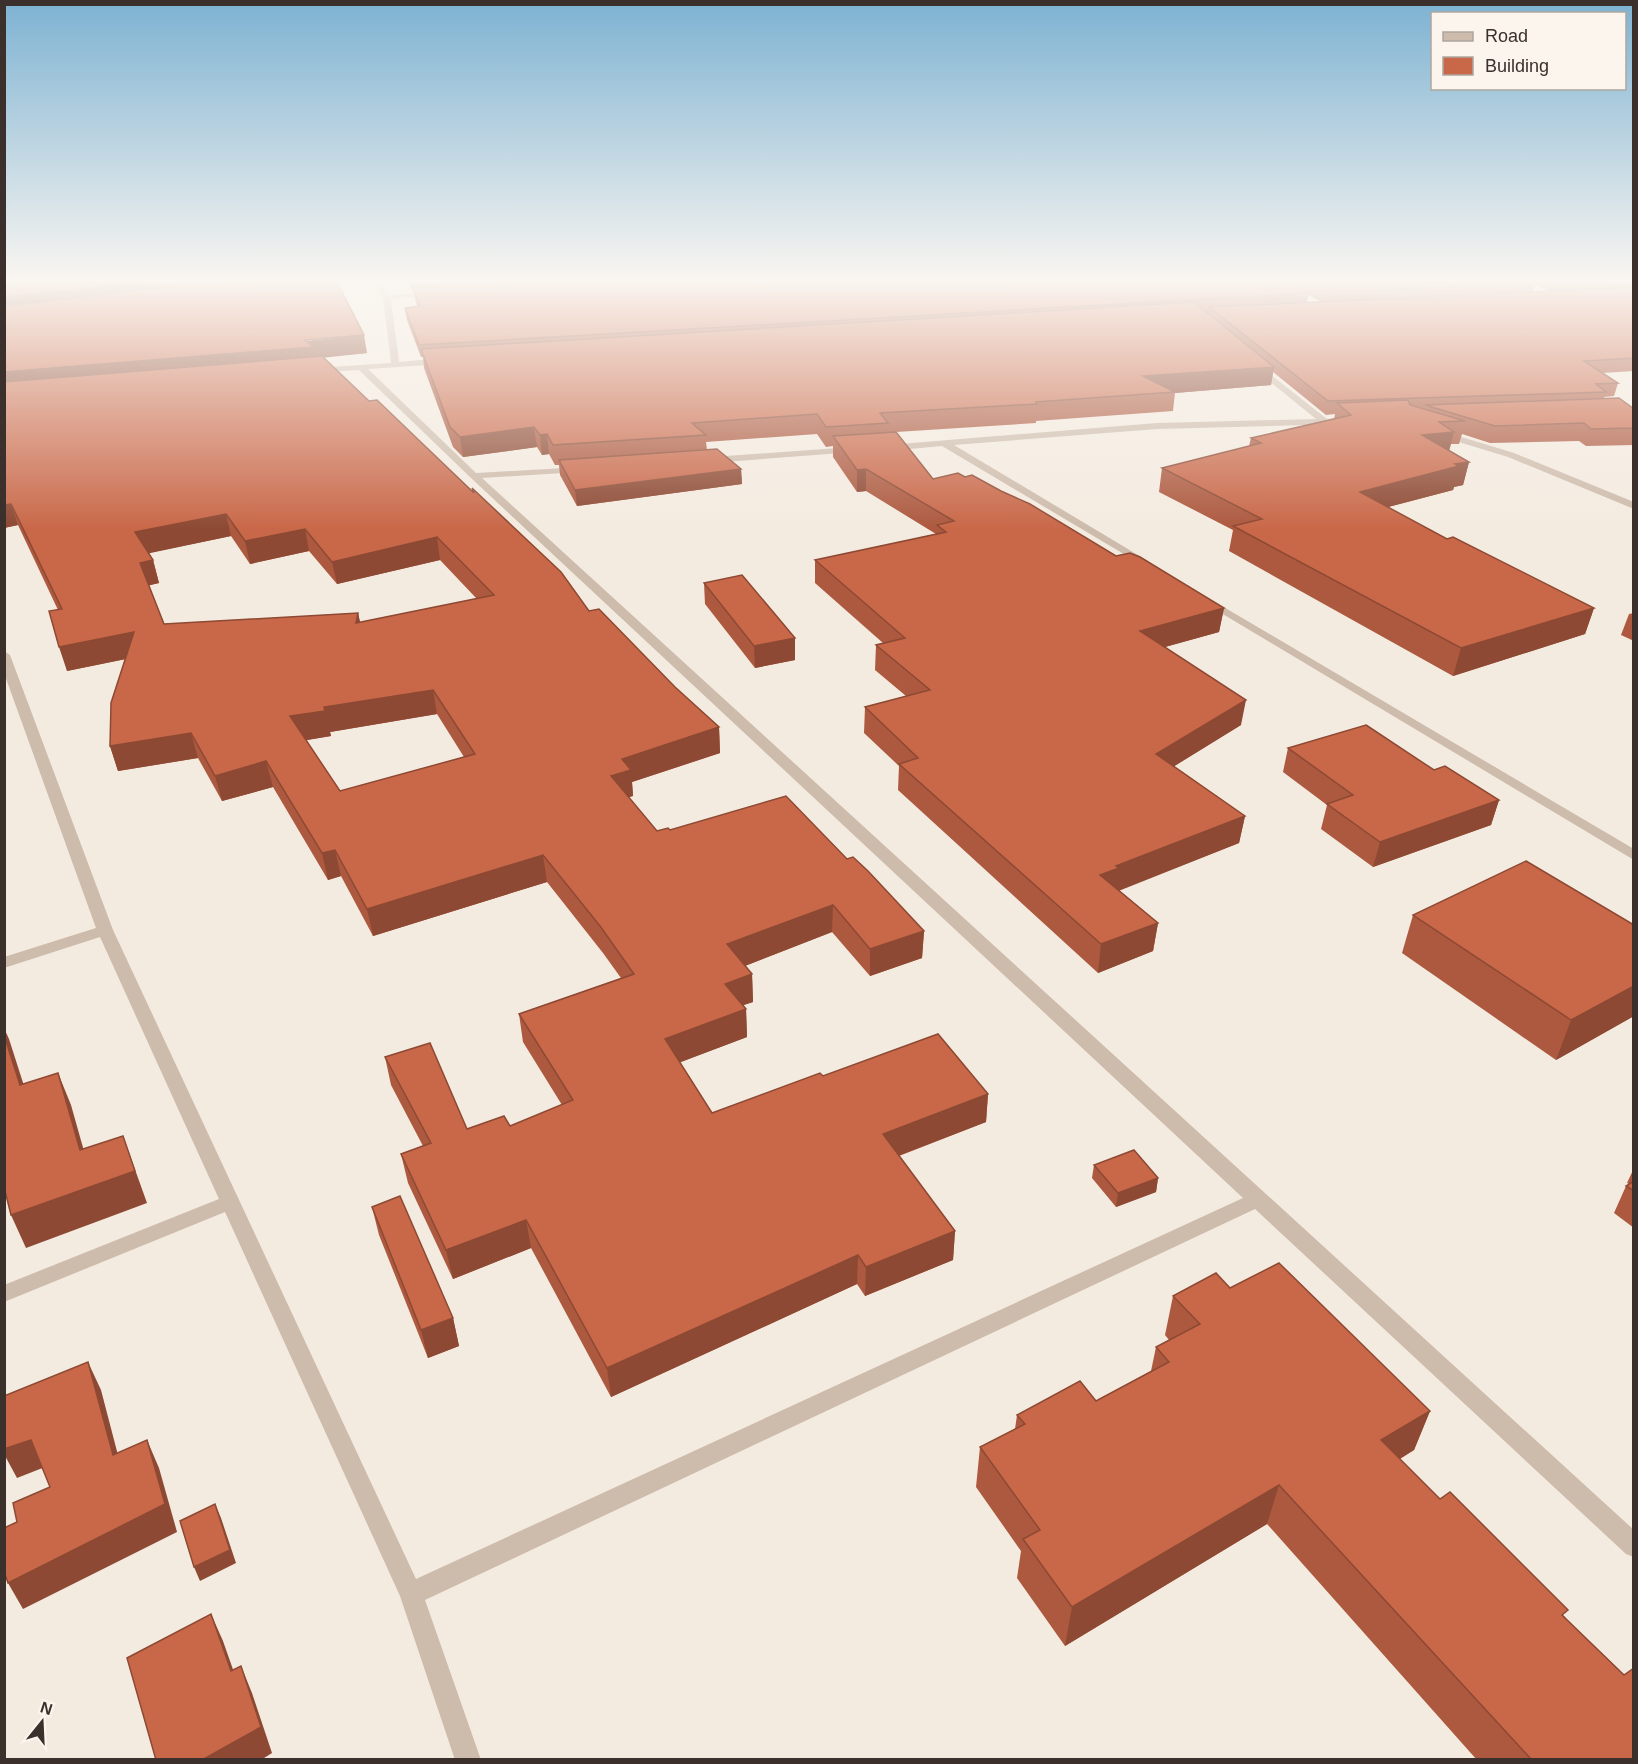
<svg xmlns="http://www.w3.org/2000/svg" width="1638" height="1764" viewBox="0 0 1638 1764" font-family="Arial,sans-serif">
  <style>
    .lines { fill: none; stroke-linecap: round; stroke-linejoin: round }
    .minor { fill: #cdbbab; fill-rule: evenodd }
    .wall { fill: #ad593f; fill-rule: evenodd }
    .shaded-wall { fill: #8d4933 }
    .building { fill: #c96849; stroke: #8d4933; stroke-width: 1.5; fill-rule: evenodd }
  </style>
  <rect width="100%" height="100%" fill="#f4ebe0"/>
  <g class="lines">
    <g class="minor">
      <polygon points="372,282 380,282 389,295 435,292 436,294 432,296 391,299 399,362 444,358 448,361 444,364 368,369 476,473 582,467 584,469 579,472 482,478 1634,1530 1634,1557 1626,1554 1255,1209 425,1600 481,1760 455,1760 400,1596 225,1212 4,1302 4,1285 219,1199 100,937 4,968 4,957 96,928 4,673 4,651 10,655 113,930 416,1579 1243,1198 471,478 359,370 312,373 311,371 315,368 391,363 383,297"/>
      <polygon points="1256,363 1327,419 1343,418 1348,421 1343,424 1157,429 954,445 1148,561 1148,565 1144,566 942,446 888,451 883,448 888,445 1157,423 1316,419 1253,368 1253,364"/>
      <polygon points="1442,431 1514,453 1634,502 1634,509 1508,457 1439,436 1437,434"/>
      <polygon points="852,447 857,450 855,452 711,463 706,460 711,457"/>
      <polygon points="1205,596 1634,849 1634,860 1201,601 1199,599"/>
    </g>
  </g>
  <g class="wall">
    <path d="M4,282L367,353L323,357L369,401L472,492V488L589,611L675,687L719,727L720,753L632,782L633,796L628,797L657,831L670,830L847,859L924,931L922,958L870,976L832,932L745,966L752,974L753,1002L743,1005L746,1009L747,1037L680,1062L712,1113L823,1076L988,1094L986,1122L899,1156L955,1231L953,1260L865,1296L857,1284L611,1397L531,1248L453,1279L408,1183L401,1154L423,1146L391,1085L385,1057L467,1129L510,1126L562,1105L523,1042L519,1014L621,978L603,953L547,882L373,936L341,876L328,880L273,787L222,801L198,758L118,771L110,746L125,659L67,671L58,610L18,525L4,528ZM231,536L250,564L309,551L337,584L440,560L477,599L360,622L358,613L164,624L149,585L159,583L153,560L148,553ZM437,714L464,757L340,791L306,740L331,736L330,732Z"/>
    <path d="M408,282H1634V371L1602,373L1618,383L1614,396L1604,397V399L1634,409V445L1586,446L1579,441L1490,443L1462,434L1459,444H1451L1449,450L1469,462L1463,485L1454,487L1453,490L1388,507L1447,539L1594,608L1585,634L1453,676L1229,551L1233,530L1159,492L1162,468L1249,446L1251,438L1334,419L1335,414L1326,415L1273,372L1271,385L1175,393L1173,411L1036,421V423L896,432L933,479L1116,556L1224,608L1219,632L1165,647L1241,725L1174,766L1245,816L1239,843L1119,890L1158,923L1153,951L1098,973L898,790L899,766L864,733L865,707L906,696L875,670L876,645L883,643L815,583V560L936,534L866,491L857,492L833,457V446L826,447L817,434L706,442L707,450L741,469L742,484L577,506L560,475L559,465H555L549,454L542,455L537,447L463,457L453,447L424,368L423,357H421L407,320L405,308L417,306L415,300L413,291H412ZM1535,285L1549,291H1533ZM1309,295L1321,302H1307Z"/>
    <polygon points="704,583 795,638 795,660 755,668 705,604"/>
    <polygon points="1634,613 1634,641 1621,635 1629,614"/>
    <polygon points="1288,748 1434,770 1499,800 1491,825 1373,867 1321,829 1327,805 1283,772"/>
    <polygon points="1413,915 1634,925 1634,1016 1556,1060 1402,953"/>
    <polygon points="1094,1165 1158,1178 1156,1192 1116,1207 1092,1178"/>
    <polygon points="1634,1168 1634,1228 1614,1213 1626,1186 1629,1184 1627,1183"/>
    <polygon points="372,1207 453,1318 459,1346 428,1358 379,1235"/>
    <polygon points="1230,1288 1430,1411 1414,1450 1400,1459 1440,1499 1565,1617 1634,1760 1477,1760 1267,1524 1065,1646 1017,1578 1021,1551 976,1487 980,1447 1015,1429 1017,1415 1096,1401 1151,1371 1156,1347 1169,1340 1165,1335 1173,1296"/>
  </g>
  <g class="shaded-wall">
    <polygon points="146,282 306,282 4,316 4,297"/>
    <polygon points="410,282 553,282 413,288 413,291 412,291"/>
    <polygon points="364,335 367,353 4,392 4,372"/>
    <polygon points="1274,367 1271,385 1175,393 1143,376"/>
    <polygon points="534,427 537,447 463,457 460,437"/>
    <polygon points="1454,432 1448,455 1422,435"/>
    <polygon points="547,434 549,454 542,455 540,435"/>
    <polygon points="1469,462 1463,485 1454,487 1453,490 1354,516 1360,492 1455,464"/>
    <polygon points="741,469 742,484 577,506 575,490"/>
    <polygon points="866,469 866,491 857,492 857,470"/>
    <polygon points="11,504 18,525 4,528 4,505"/>
    <polygon points="226,514 231,536 141,555 135,532"/>
    <polygon points="305,529 309,551 250,564 245,541"/>
    <polygon points="437,537 440,560 337,584 332,562"/>
    <polygon points="153,560 159,583 147,586 140,563"/>
    <polygon points="1224,608 1219,632 1136,655 1140,631"/>
    <polygon points="1594,608 1585,634 1453,676 1461,648"/>
    <polygon points="358,613 363,636 356,623"/>
    <polygon points="134,632 141,656 67,671 59,647"/>
    <polygon points="795,638 795,660 755,668 754,646"/>
    <polygon points="433,690 437,714 330,732 331,736 296,742 290,716 324,707"/>
    <polygon points="1246,700 1241,725 1152,780 1156,754"/>
    <polygon points="719,727 720,753 632,782 633,796 613,802 611,776 622,759"/>
    <polygon points="191,733 198,758 118,771 110,746"/>
    <polygon points="266,761 273,787 222,801 215,776"/>
    <polygon points="1499,800 1491,825 1373,867 1380,842"/>
    <polygon points="1245,816 1239,843 1116,892 1100,875 1116,866"/>
    <polygon points="335,850 341,876 328,880 322,853"/>
    <polygon points="543,855 547,882 373,936 367,909"/>
    <polygon points="833,905 832,932 729,972 727,944"/>
    <polygon points="1158,923 1153,951 1098,973 1101,944"/>
    <polygon points="924,931 922,958 870,976 870,949"/>
    <polygon points="752,974 753,1002 726,1011 725,984"/>
    <polygon points="1634,986 1634,1016 1556,1060 1571,1020"/>
    <polygon points="746,1009 747,1037 668,1067 665,1039"/>
    <polygon points="4,1028 9,1039 34,1117 20,1085 4,1035"/>
    <polygon points="58,1073 71,1105 93,1183 80,1150"/>
    <polygon points="988,1094 986,1122 882,1162 883,1134"/>
    <polygon points="123,1136 147,1203 26,1248 11,1215"/>
    <polygon points="1158,1178 1156,1192 1116,1207 1118,1193"/>
    <polygon points="526,1220 531,1248 453,1279 446,1250"/>
    <polygon points="955,1231 953,1260 865,1296 866,1267"/>
    <polygon points="858,1255 857,1284 611,1397 607,1368"/>
    <polygon points="453,1318 459,1346 428,1358 421,1330"/>
    <polygon points="88,1362 101,1390 125,1482 113,1455"/>
    <polygon points="1430,1411 1414,1450 1366,1479 1381,1440"/>
    <polygon points="31,1440 45,1467 17,1478 4,1454 4,1449"/>
    <polygon points="147,1440 159,1468 177,1532 23,1609 8,1583"/>
    <polygon points="1279,1485 1267,1524 1065,1646 1072,1607"/>
    <polygon points="215,1504 221,1518 236,1563 200,1581 194,1567"/>
    <polygon points="211,1614 223,1641 243,1698 231,1671"/>
    <polygon points="241,1666 252,1693 272,1753 261,1760 202,1760"/>
  </g>
  <g class="building">
    <polygon points="4,282 146,282 4,297"/>
    <polygon points="209,282 337,282 364,335 305,340 313,347 4,372 4,306"/>
    <polygon points="496,282 1290,282 1309,293 419,345 405,308 420,306 413,288"/>
    <polygon points="1309,282 1535,282 1536,283 1327,292"/>
    <polygon points="1634,287 1634,358 1584,361 1618,383 1596,384 1606,392 1328,401 1209,307"/>
    <polygon points="1194,302 1274,367 1143,376 1175,392 1036,402 1037,404 880,413 888,423 826,427 817,414 692,423 706,435 553,445 547,434 540,435 534,427 460,437 450,427 421,349"/>
    <path d="M322,356L369,401L377,400L474,493L472,488L561,572L589,611L599,609L675,687L719,727L622,759L631,770L611,776L657,831L668,828L670,830L786,796L847,859L853,857L868,871L924,931L870,949L833,905L727,944L752,974L725,984L746,1009L665,1039L712,1113L820,1073L823,1076L938,1034L988,1094L883,1134L955,1231L866,1267L858,1255L607,1368L526,1220L446,1250L401,1154L431,1143L385,1057L430,1043L467,1129L504,1116L510,1126L573,1100L519,1014L634,974L600,926L543,855L367,909L335,850L322,853L266,761L215,776L191,733L110,746L111,703L134,632L59,647L49,611L62,609L11,504L4,505V382ZM226,514L245,541L305,529L332,562L437,537L494,595L356,623L358,613L164,624L140,563L153,560L135,532ZM433,690L475,754L340,791L290,716L325,711L324,707Z"/>
    <polygon points="1619,398 1634,409 1634,428 1591,429 1584,423 1495,426 1425,405"/>
    <polygon points="1408,400 1410,405 1465,421 1439,422 1454,432 1422,435 1469,462 1455,464 1459,466 1360,492 1447,539 1453,537 1594,608 1461,648 1233,526 1262,519 1162,468 1261,443 1251,438 1351,415 1337,403"/>
    <polygon points="896,432 933,479 958,473 965,477 972,475 1001,491 1030,504 1116,556 1130,553 1140,557 1224,608 1140,631 1246,700 1156,754 1245,816 1116,866 1119,868 1100,875 1158,923 1101,944 899,764 918,758 865,707 930,690 876,645 905,638 815,560 946,532 937,525 954,521 866,469 857,470 833,436"/>
    <polygon points="717,449 741,469 575,490 559,460"/>
    <polygon points="742,575 795,638 754,646 704,583"/>
    <polygon points="1366,725 1434,770 1445,766 1499,800 1380,842 1327,804 1353,795 1288,748"/>
    <polygon points="1526,861 1634,925 1634,986 1571,1020 1413,915"/>
    <polygon points="4,1035 20,1085 58,1073 80,1150 123,1136 135,1171 11,1215 4,1187"/>
    <polygon points="1134,1150 1158,1178 1118,1193 1094,1165"/>
    <polygon points="1634,1181 1634,1191 1626,1186"/>
    <polygon points="400,1196 453,1318 421,1330 372,1207"/>
    <polygon points="1279,1263 1430,1411 1381,1440 1440,1499 1450,1492 1568,1610 1562,1615 1624,1675 1634,1668 1634,1760 1530,1760 1531,1759 1279,1485 1072,1607 1023,1539 1040,1530 980,1447 1025,1424 1017,1415 1080,1381 1096,1401 1169,1362 1156,1347 1200,1324 1173,1296 1216,1273 1230,1288"/>
    <polygon points="88,1362 113,1455 147,1440 165,1504 8,1583 4,1571 4,1528 17,1522 13,1503 50,1487 31,1440 4,1449 4,1396"/>
    <polygon points="215,1504 230,1550 194,1567 180,1521"/>
    <polygon points="211,1614 231,1671 241,1666 261,1727 202,1760 156,1760 127,1658"/>
  </g>
  <linearGradient id="sky" x2="0" y2="1"><stop stop-color="#7db2d2"/><stop offset="0.53" stop-color="#faf6f1"/><stop offset="1" stop-color="#faf6f1" stop-opacity="0"/></linearGradient>
  <rect width="1638" height="529" fill="url(#sky)"/>
  <rect width="1638" height="1764" fill="none" stroke="#3b302b" stroke-width="12"/>
  <rect x="1431" y="12" width="195" height="78" fill="#fbf5ed" stroke="#aea69f" stroke-width="1.5"/>
  <rect x="1443" y="32" width="30" height="9" fill="#cdbbab" stroke="#aea69f" stroke-width="1.5"/>
  <text x="1485" y="42" font-size="18" fill="#3b302b">Road</text>
  <rect x="1443" y="57" width="30" height="18" fill="#c96849" stroke="#aea69f" stroke-width="1.5"/>
  <text x="1485" y="72" font-size="18" fill="#3b302b">Building</text>
  <g transform="translate(42 1722) rotate(18)" stroke="#fbf5ed" stroke-width="4.5" paint-order="stroke">
  <path d="M0-4.5L10 22L0 15L-10 22Z" fill="#3b302b"/>
  <text y="-9" font-size="16" font-weight="bold" text-anchor="middle" fill="#3b302b">N</text>
  </g>
</svg>
